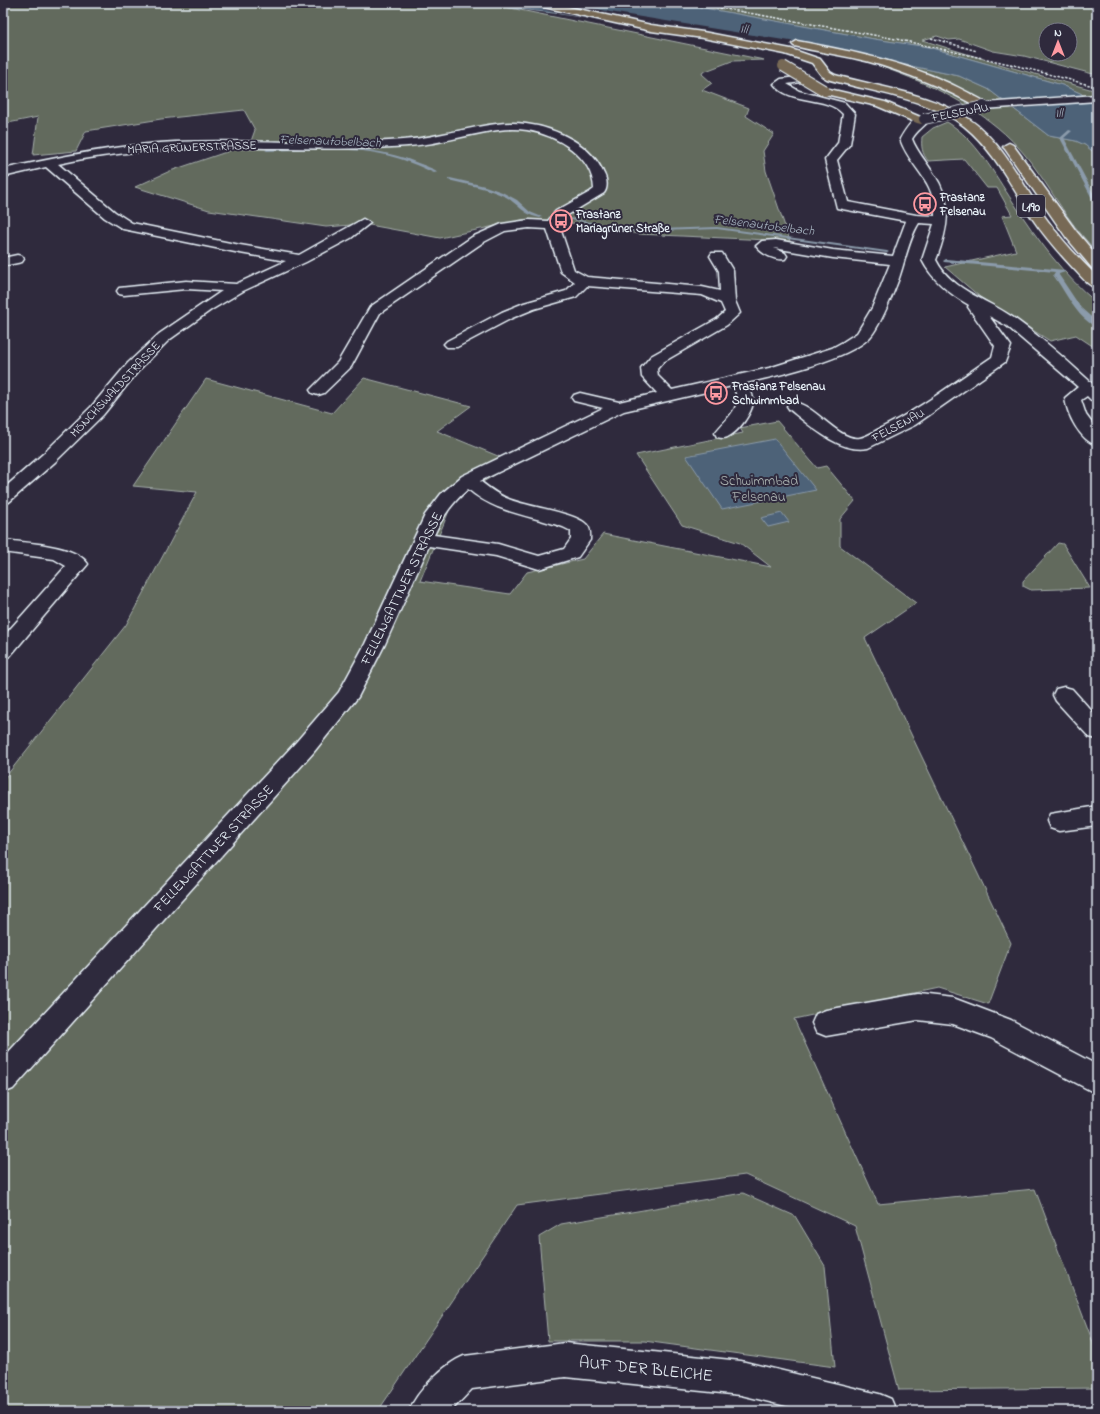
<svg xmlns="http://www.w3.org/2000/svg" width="1100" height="1414" viewBox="0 0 1100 1414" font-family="'Indie Flower',sans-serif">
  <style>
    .green { fill: #626a5d; stroke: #a5aeaa; fill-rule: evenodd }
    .water { fill: #4d6278; stroke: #8b9bab }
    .pier { fill: #2f2a3d }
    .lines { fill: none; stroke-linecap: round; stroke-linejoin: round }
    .stream { fill: #8b9bab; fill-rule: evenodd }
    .minor-casing { stroke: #e8f1f8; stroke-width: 3 }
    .major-casing { stroke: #e8f1f8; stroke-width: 3 }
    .minor { fill: #2f2a3d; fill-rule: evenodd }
    .major { fill: #776954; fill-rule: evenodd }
    .rail { stroke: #e8f1f8; stroke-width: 1.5; stroke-dasharray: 2.5 1.5; stroke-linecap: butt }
    .minor-bridge-casing { stroke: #e8f1f8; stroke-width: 12; stroke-linecap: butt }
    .major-bridge-casing { stroke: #e8f1f8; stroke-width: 12; stroke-linecap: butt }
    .minor-bridge { stroke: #2f2a3d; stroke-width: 10 }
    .major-bridge { stroke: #776954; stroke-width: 10 }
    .labels { text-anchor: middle; stroke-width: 4; stroke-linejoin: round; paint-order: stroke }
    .far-street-label { font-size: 12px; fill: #e8f1f8; stroke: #2f2a3d }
    .far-poi-label { font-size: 12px; font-weight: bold; fill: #e8f1f8; stroke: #2f2a3d; text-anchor: start }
    .far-water-label { font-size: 13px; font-style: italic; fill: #aab8c5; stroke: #2f2a3d }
    .shield { fill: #2f2a3d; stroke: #b0b5c0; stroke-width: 1 }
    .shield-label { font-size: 13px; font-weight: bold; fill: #e8f1f8 }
    .park-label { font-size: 14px; fill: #acb4b2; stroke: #2f2a3d }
    .street-label { font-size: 14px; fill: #e8f1f8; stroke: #2f2a3d }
    .near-street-label { font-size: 17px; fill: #e8f1f8; stroke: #2f2a3d }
  </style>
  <rect width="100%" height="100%" fill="#2f2a3d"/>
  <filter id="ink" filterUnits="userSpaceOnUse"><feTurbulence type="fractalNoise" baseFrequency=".025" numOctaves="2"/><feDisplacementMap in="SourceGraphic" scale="8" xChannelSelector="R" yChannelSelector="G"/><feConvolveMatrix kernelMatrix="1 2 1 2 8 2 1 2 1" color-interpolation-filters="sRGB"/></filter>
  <g filter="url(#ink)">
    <g class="green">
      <polygon points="3,3 486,3 764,60 732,61 703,72 702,74 712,83 702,90 749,108 746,116 774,134 763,151 766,171 790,241 638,234 586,224 522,220 440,238 364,224 326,227 209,210 135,187 170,171 250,144 255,130 244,110 161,119 86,131 76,151 33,155 38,117 3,124"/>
      <path d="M677,3H1097V75L1024,56L993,51L959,39L949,40L937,36L922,40L1006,66L1097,91V104L1080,93L1062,85L928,47L874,39ZM1046,30H1070V54H1046Z"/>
      <path d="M897,63L959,76L988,89L1049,136L1076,141L1085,145L1097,155V253C1087,241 1077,230 1068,217C1052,194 1038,169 1019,148C983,108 930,84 882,67Z"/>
      <path d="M947,122C977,140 994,174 1013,202C1037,239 1063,275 1097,303V349L1076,335L1050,341L980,297L945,267L1016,251L1002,216L1012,215L997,188H987L964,159L928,161C922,153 921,147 922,137L933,128Z"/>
      <polygon points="364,378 471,406 437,431 515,463 466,492 451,506 420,581 510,594 527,572 583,559 603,534 771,567 740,543 682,525 636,455 743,433 740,428 777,421 817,468 826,466 855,501 840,519 840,546 916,603 865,638 1011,943 988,1004 937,988 794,1019 878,1204 1035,1189 1097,1353 1097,1388 899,1390 855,1226 745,1175 517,1205 378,1411 3,1411 3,780 126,625 197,492 133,486 206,379 332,413"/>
      <polygon points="1058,543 1063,544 1090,588 1031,590 1023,586 1023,581"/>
      <polygon points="743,1193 795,1216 825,1266 835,1367 644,1341 548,1341 539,1237 561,1224"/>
    </g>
    <g class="water">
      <polygon points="486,3 677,3 874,39 928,47 1062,85 1080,93 1097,104 1097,155 1085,145 1076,141 1049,136 988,89 959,76 897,63 553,13 494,6"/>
      <polygon points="775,439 816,490 722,509 686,456"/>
      <polygon points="782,513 789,522 768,527 761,518"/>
    </g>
    <g class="pier">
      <polygon points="523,3 572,3 610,12 809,44 875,58 906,67 826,52 822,54 624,25 556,13"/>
      <polygon points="1087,95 1097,101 1011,109 1000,101"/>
    </g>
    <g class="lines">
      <g class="stream">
        <polygon points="1069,130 1072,131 1064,138 1097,200 1097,205 1095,204 1060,138"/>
        <path d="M323,147C356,148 387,150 418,163C425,166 433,168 438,172L434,173C419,166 403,159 386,155C348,146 306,150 267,151L265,150L267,149Z"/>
        <path d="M450,178L485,186L502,192L517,200L530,212L542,217L540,218C524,215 519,205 506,197C488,188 468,185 448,180V179Z"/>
        <polygon points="565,217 632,230 717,227 887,251 889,252 887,253 717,229 632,232 567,219 565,219"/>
        <path d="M946,259L1065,270V272L1059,274V275L1081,308L1097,322V327C1076,318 1066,292 1053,275L1055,272L944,262L943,261Z"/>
      </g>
      <g class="minor-casing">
        <g id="minor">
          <path d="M804,76L809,79L808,81L787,84L799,91L845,103L855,114L850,144L837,160L848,202L916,215L935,216C935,178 911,170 900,139C906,129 915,113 928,117L930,119C924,127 917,130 912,139C917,152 926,161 933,173C954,202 948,229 936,260C952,292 991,300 1018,321C1046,341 1072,365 1097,388V402L1091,400L1087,396L1081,400L1086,415L1097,430V445C1080,441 1067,414 1065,398L1078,387L1007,326L989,316L1011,346L1005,362L915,425L868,448C841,454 809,425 789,409L787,406L789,403C810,397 837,442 860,438C866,437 874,432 879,429C919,410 955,382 992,357L995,346L968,307L969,305C950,294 932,280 922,260L934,224L919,223C908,240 904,267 896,286C891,298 878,331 868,339C846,360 776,376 746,383C750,389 754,396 753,403C751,414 739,431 729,436C725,439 721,438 717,437L715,433C725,419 747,406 732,386L624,411L480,481C490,489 499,496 511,500C529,507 577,513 587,525C591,529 590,535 590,540L578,557L539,569L496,556L429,546L385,644L358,697L313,753L13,1089L3,1093V1058L297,741L339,692L365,644L425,515L441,494L462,476L603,408L574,401L572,398L574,395L580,393L619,402L657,393L642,377L641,368L651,356L717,319L725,312L721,303L702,295L587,286L576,297L534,309L512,318L457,347H447L444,344L447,341L502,312L524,303L566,291L575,282L561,272L547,229L529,228L505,231L482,243L380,313L351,367L324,393L318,395L312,393L310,390L338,362L370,307L472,237L502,224L529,220L548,221L556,211L590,192L594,189C593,156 557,135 527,130C499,126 471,136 443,141C426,145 409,146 392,147C350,150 308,148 265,148C195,147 126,149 58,164L115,212L132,223L240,245L299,255L363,219L370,223L351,238L306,262L243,291L211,310L169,340L140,369L103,415L55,462L9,502L3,503V489L43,454L91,407L128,363L159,334L222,291L186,289L124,295L119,294L117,291L119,288L186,281L236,284L286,261L240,253L123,229L105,218L46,167L3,177V169C60,157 116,145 175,142C246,139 318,145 389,141C407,140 425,138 443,134C471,129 498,120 526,124C557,128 592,145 604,174C607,179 608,188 604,193L566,216L559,225L574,270L587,277L702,287L720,291L719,271L710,256L712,253H722L733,271L735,301L740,313L727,325L663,362L657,369L658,376L672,390L769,368L832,348L843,342L857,333L872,308L890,264L833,258L774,248L785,253L787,256L785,259C775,261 762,254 756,246L762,241L776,240L833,250L893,256L906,221L837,208L825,160L838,143L843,114C826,95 790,105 774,84L781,79ZM468,489C495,513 531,515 563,527L571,531V539L564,549L539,556L498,544L434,535C443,516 452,503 468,489Z"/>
          <polygon points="1097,95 1097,101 984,109 979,106 984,103"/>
          <polygon points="17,255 22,256 24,259 22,262 3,266 3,258"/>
          <path d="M3,540C25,543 75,544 88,564L10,656L3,658V637L66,566L54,559L3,552Z"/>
          <polygon points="1064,687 1072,689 1097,717 1097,739 1089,737 1056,701 1053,695 1056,689"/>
          <polygon points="1097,806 1097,826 1059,831 1050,828 1047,821 1050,814"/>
          <polygon points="918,994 953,998 1011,1020 1097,1065 1097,1094 991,1038 953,1024 918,1020 826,1036 816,1032 812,1023 816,1014 826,1010"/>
          <path d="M565,1343L741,1361L879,1394L891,1399L896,1411H807L741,1395L565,1377L472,1389L451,1411H409C417,1391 444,1364 464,1356Z"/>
        </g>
      </g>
      <g class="major-casing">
        <g id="major">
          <path d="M534,3H551L651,25L703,32L791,49L820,59L830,72L835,75C875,86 919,92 956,111C999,133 1019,180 1045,217C1060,238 1078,258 1097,276V288C1088,286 1081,276 1074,269C1059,253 1044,236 1032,218C1011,186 994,150 964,126C928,98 870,92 827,79L822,76L812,63L785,54L703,38L651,31L539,6Z"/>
          <path d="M797,41C856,52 916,64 969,93C975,97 985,100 989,106L988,108H980C944,88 906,72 866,61C842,55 818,52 794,46L792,44Z"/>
          <polygon points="825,88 885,102 925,119 927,121 921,124 917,123 877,106 821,93 820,91 821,89"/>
          <polygon points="1009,143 1013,145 1076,231 1097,256 1097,269 1092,268 1066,237 1005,149 1003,147 1005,145"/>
        </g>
      </g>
      <use href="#minor" class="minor"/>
      <use href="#major" class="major"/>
      <g class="rail">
        <polyline points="692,3 896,39 1014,65"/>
        <polyline points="931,38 977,51"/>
        <polyline points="1010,64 1097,87"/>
      </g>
      <g class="minor-bridge-casing">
        <polyline id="minor-bridge" points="924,119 984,106"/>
      </g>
      <g class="major-bridge-casing">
        <polyline id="major-bridge" points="783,66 825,91"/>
      </g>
      <use href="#minor-bridge" class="minor-bridge"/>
      <use href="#major-bridge" class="major-bridge"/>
    </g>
  </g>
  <defs>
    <g id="bus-ring" transform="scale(1.15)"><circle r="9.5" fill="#2f2a3d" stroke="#ff9aa2" stroke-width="1.5"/><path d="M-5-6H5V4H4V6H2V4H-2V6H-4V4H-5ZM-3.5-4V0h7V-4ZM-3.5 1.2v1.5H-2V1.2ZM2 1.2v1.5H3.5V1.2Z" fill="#ff9aa2"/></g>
  </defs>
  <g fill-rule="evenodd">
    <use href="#bus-ring" x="925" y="204"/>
    <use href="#bus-ring" x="561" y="221"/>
    <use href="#bus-ring" x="716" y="393"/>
  </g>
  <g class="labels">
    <g class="far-street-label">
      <text transform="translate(960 112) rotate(-11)" y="4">FELSENAU</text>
      <text transform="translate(192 147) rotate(-2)" y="4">MARIA GRÜNERSTRASSE</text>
      <text transform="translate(115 389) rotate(-47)" y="4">MÖNCHSWALDSTRASSE</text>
      <text transform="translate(898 425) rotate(-28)" y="4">FELSENAU</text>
    </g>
    <g class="far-poi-label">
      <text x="940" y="201">Frastanz<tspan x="940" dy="14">Felsenau</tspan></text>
      <text x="576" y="218">Frastanz<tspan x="576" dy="14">Mariagrüner Straße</tspan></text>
      <text x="732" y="390">Frastanz Felsenau<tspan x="732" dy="14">Schwimmbad</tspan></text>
    </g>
    <g class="far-water-label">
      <text transform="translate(744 28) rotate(9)" y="5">Ill</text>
      <text x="1059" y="117">Ill</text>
      <text transform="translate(330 140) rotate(2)" y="5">Felsenautobelbach</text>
      <text transform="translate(764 224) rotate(7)" y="5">Felsenautobelbach</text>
    </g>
    <rect class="shield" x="1017" y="195" width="28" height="22" rx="3"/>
    <g class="shield-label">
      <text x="1031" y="211">L190</text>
    </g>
    <g class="park-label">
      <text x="759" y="485">Schwimmbad<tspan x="759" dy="16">Felsenau</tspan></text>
    </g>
    <g class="street-label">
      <text transform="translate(401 588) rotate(-64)" y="5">FELLENGATTNER STRASSE</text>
      <text transform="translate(213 848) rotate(-47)" y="5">FELLENGATTNER STRASSE</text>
    </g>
    <g class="near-street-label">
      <text transform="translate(646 1368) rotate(6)" y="6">AUF DER BLEICHE</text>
    </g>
  </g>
  <rect width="1100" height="1414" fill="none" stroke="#2f2a3d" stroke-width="16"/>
  <rect x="8" y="8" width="1084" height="1398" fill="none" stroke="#e8f1f8" stroke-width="1.5" filter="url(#ink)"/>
  <g transform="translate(1058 42)"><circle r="19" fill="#2f2a3d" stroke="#797a88"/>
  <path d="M0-3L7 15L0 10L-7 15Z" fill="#ff9aa2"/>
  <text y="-6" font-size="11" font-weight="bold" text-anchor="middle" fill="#e8f1f8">N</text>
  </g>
</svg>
